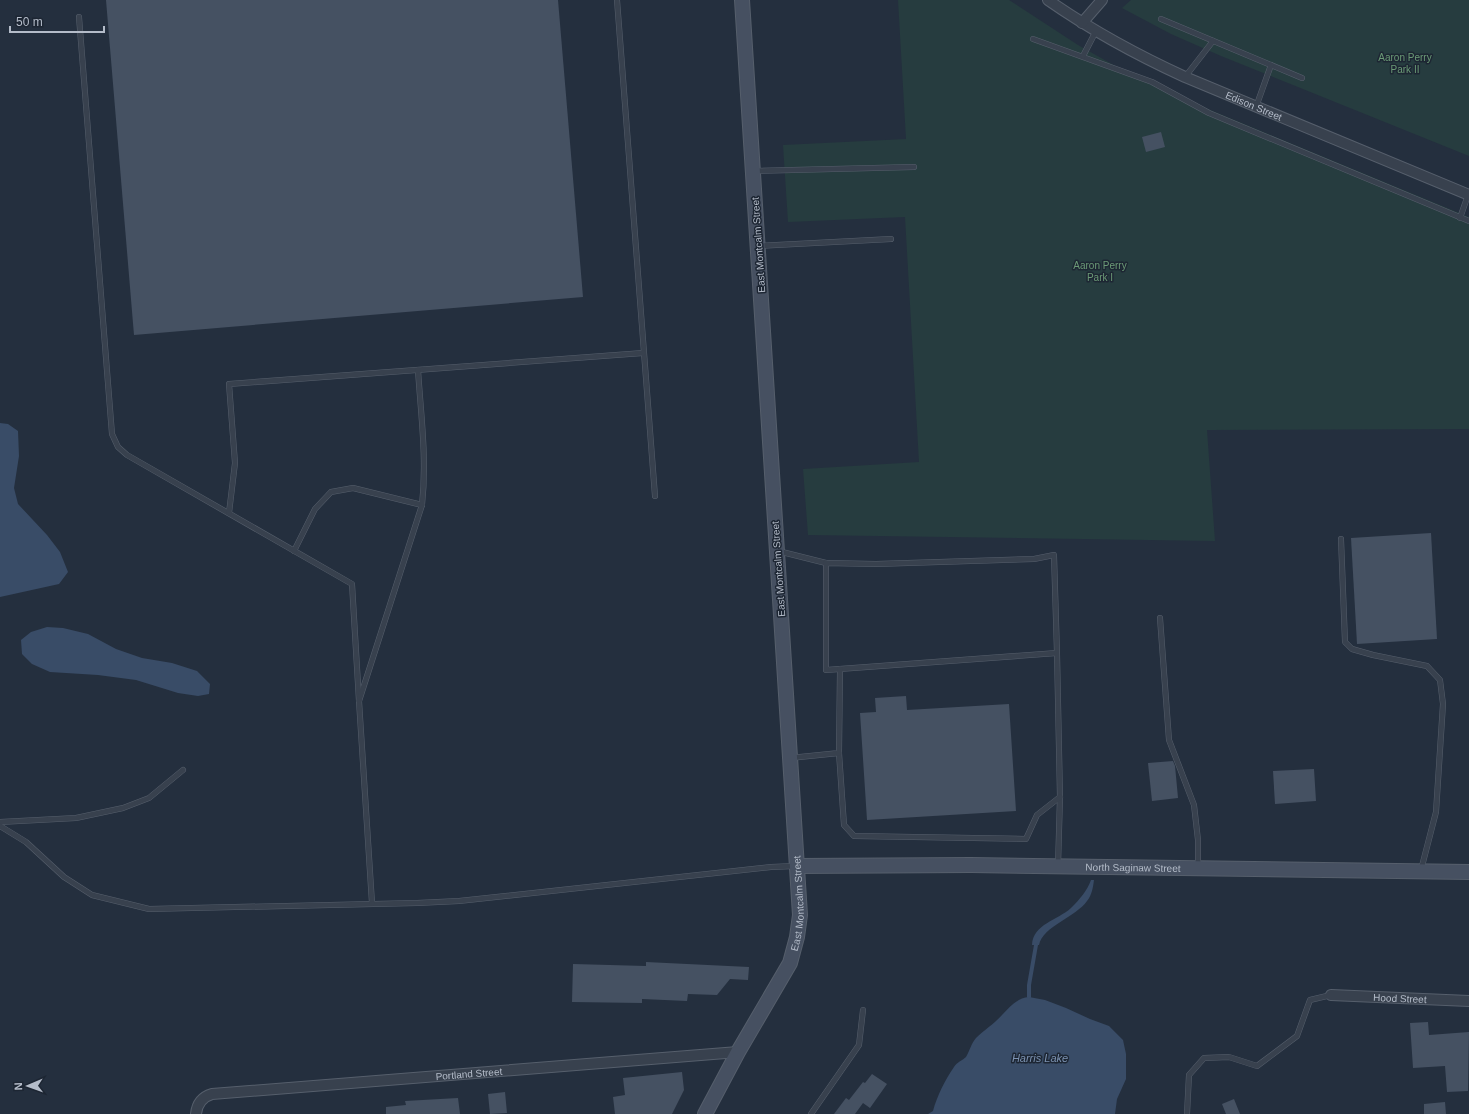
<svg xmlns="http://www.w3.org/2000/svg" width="1469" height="1114" viewBox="0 0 1469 1114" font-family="Helvetica,sans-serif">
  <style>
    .green { fill: #263c3f }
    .water { fill: #394c67 }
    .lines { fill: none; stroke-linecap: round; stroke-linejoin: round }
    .stream { stroke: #394c67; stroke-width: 4 }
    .building { fill: #455162 }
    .lane-casing { stroke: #565f6c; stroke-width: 6 }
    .street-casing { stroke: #565f6c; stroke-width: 12 }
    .secondary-casing { stroke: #565f6c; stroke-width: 16 }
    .lane { stroke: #38414e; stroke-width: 5 }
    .street { stroke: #38414e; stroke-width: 10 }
    .secondary { stroke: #465061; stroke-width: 14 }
    .labels { text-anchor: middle; stroke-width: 3; stroke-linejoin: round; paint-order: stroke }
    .park-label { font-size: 10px; fill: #6b9a76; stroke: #1d2633 }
    .street-label { font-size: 10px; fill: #b4bcc9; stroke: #1d2633 }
    .water-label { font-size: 11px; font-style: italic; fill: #7c92b1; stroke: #1d2633 }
  </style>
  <rect width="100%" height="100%" fill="#242f3e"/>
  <g class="green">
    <polygon points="898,0 1009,0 1078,45 1126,72 1162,90 1469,217 1469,429 1207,430 1215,541 808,535 803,469 919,462 905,217 788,222 783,145 906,139"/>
    <polygon points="1131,0 1469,0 1469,156 1221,56 1171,34 1122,8"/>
  </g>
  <g class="water">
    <polygon points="0,423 8,424 18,431 19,456 14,488 18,504 47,535 60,552 68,572 59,584 0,597"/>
    <polygon points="47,627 63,628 88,634 116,649 142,658 172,663 197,671 210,684 209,694 198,696 178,693 136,680 98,675 50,672 32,664 22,654 21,640 31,632"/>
    <path d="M1091,880H1094C1093,887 1092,895 1087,901C1076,917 1043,926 1039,945H1032C1033,924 1058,920 1071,908C1080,899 1087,891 1091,880Z"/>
    <path d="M1029,997L1045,1000L1066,1008L1090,1019L1109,1026L1123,1040L1126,1054V1079L1117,1099L1115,1114H928L933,1111C937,1096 945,1080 954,1067C957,1062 963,1060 966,1057C970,1050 971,1044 976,1038C984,1030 994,1024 1002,1015C1010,1007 1017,998 1029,997Z"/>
  </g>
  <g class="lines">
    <polyline class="stream" points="1029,997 1029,985 1036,945"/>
  </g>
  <g class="building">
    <polygon points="106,0 558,0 583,297 134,335"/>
    <polygon points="1161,132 1165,147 1146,152 1142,137"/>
    <polygon points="1431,533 1437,639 1357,644 1351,538"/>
    <polygon points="906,696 907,710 1009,704 1016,811 867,820 860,713 876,712 875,698"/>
    <polygon points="1173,761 1175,766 1178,798 1152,801 1148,763"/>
    <polygon points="1314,769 1316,801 1275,804 1273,771"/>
    <polygon points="646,962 749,967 748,980 730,979 717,995 688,994 687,1001 642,999 642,1003 572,1002 573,964 646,966"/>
    <polygon points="1428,1022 1429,1035 1469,1032 1468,1091 1447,1092 1445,1066 1413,1068 1410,1023"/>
    <polygon points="682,1072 684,1090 672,1114 615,1114 613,1097 625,1095 623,1078"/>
    <polygon points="872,1074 887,1084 870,1108 863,1103 855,1114 834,1114 846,1098 849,1100 863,1082 865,1083"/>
    <polygon points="505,1092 507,1113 490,1114 488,1094"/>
    <polygon points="458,1098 460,1114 386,1114 386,1107 406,1105 405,1101"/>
    <polygon points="1234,1099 1240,1114 1226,1114 1222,1104"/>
    <polygon points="1445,1102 1446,1114 1424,1114 1424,1104"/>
  </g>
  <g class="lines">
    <g class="lane-casing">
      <g id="lane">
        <polyline points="617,0 655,496"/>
        <polyline points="79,17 112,434 118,447 127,455 352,584 359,701"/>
        <polyline points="1161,19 1302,78"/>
        <polyline points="1033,39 1152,82 1209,113 1469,221"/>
        <polyline points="1083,56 1096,31"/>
        <polyline points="1185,77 1213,41"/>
        <polyline points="1256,107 1271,65"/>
        <polyline points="754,171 914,167"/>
        <polyline points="1460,218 1468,195"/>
        <polyline points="759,246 891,239"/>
        <polyline points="229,513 235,463 229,384 643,353"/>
        <polyline points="1341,539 1345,642 1352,649 1373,655 1427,666 1440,680 1443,704 1436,812 1421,870"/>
        <polyline points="294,551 315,509 331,492 353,488 422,505"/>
        <polyline points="778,551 826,563"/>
        <polyline points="1160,618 1169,740 1194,805 1198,840 1198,868"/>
        <polyline points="1057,653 826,670 826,563 876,564 1034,559 1054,555 1057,653 1060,797 1058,866"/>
        <polyline points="839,753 844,825 854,836 1026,839 1037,815 1060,797"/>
        <polyline points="790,758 839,753 840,669"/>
        <polyline points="0,822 76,818 123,808 149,798 183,770"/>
        <polyline points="0,826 26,842 64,877 92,895 149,909 417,903 459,901 771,867 795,866"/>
        <path d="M372,903L359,701L422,505C427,459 421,416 418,370"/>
        <polyline points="811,1114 859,1045 863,1010"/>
        <polyline points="1187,1114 1189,1075 1204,1058 1229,1057 1257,1066 1297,1036 1310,1000 1331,995"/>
      </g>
    </g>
    <g class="street-casing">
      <g id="street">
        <path id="s1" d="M1048,0C1091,30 1137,55 1185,77L1469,195"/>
        <polyline points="1082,23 1102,0"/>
        <path id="s2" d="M1331,995L1469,1001"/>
        <path id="s3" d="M196,1114C197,1104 202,1097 212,1094L738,1052"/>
      </g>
    </g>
    <g class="secondary-casing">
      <g id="secondary">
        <path id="s4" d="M797,866L971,865L1469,872"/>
        <path id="s5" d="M705,1114L738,1052L790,963L797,937L800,915L742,0"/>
      </g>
    </g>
    <use href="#lane" class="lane"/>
    <use href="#street" class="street"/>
    <use href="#secondary" class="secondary"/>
  </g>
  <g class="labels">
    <g class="park-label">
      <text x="1405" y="61">Aaron Perry<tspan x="1405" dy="12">Park II</tspan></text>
      <text x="1100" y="269">Aaron Perry<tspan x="1100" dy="12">Park I</tspan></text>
    </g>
    <g class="street-label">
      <text dy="4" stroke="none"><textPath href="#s1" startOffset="232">Edison Street</textPath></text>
      <text transform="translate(758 245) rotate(-94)" y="4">East Montcalm Street</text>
      <text transform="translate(778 569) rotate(-94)" y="4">East Montcalm Street</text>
      <text dy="4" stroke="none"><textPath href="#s4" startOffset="336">North Saginaw Street</textPath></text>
      <text dy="4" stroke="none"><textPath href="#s5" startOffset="234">East Montcalm Street</textPath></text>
      <text dy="4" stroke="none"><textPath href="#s2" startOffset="69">Hood Street</textPath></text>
      <text dy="4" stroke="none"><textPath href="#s3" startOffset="285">Portland Street</textPath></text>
    </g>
    <g class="water-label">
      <text x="1040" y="1062">Harris Lake</text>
    </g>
  </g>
  <g transform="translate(28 1086) rotate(268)" stroke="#1d2633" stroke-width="3" paint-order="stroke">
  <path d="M0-3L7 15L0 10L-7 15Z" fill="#b4bcc9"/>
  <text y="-6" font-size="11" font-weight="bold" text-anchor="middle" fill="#b4bcc9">N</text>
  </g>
  <path d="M10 26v6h94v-6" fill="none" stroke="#b4bcc9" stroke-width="2"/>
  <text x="16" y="26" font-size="12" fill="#b4bcc9" stroke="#1d2633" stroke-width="3" paint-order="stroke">50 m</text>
</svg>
